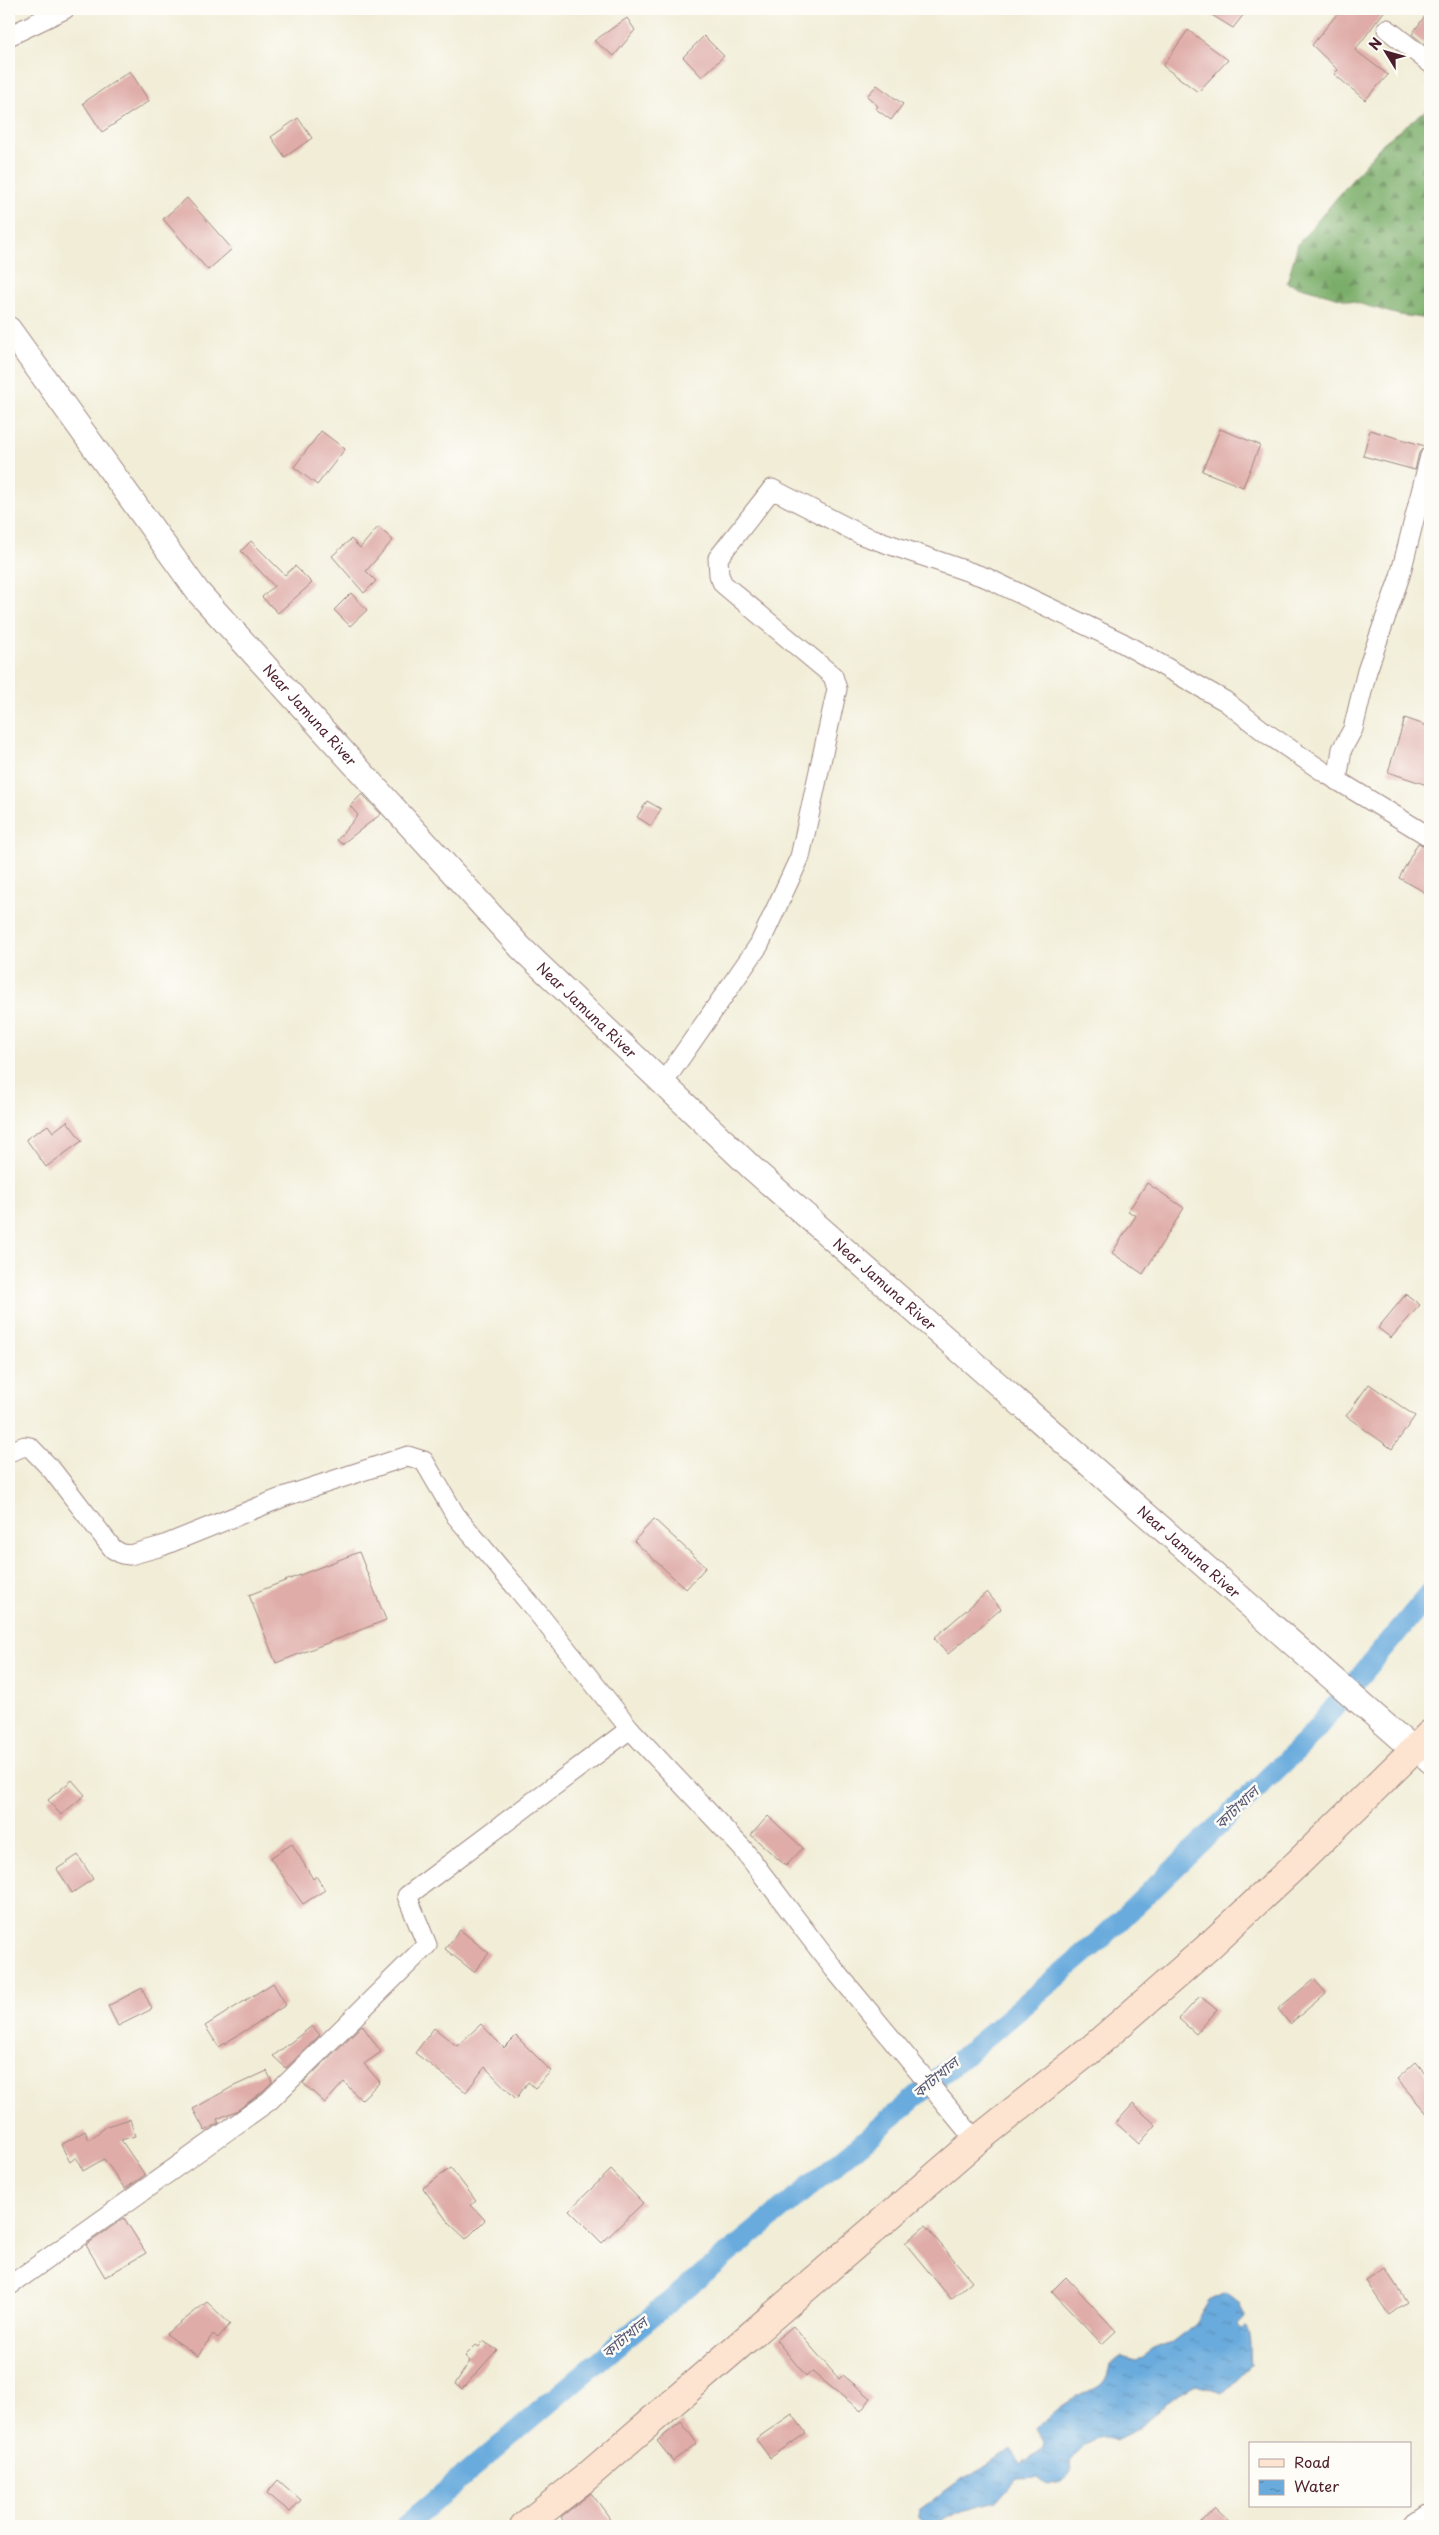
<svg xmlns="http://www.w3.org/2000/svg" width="1439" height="2535" viewBox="0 0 1439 2535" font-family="'Playpen Sans','Noto Sans Bengali',sans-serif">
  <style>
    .forest { fill: url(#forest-firs); stroke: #62664a }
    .water { fill: url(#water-ripples); stroke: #5a6584 }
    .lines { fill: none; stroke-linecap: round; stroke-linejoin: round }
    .canal { stroke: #69abdd; stroke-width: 21 }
    .building { fill: #dfaca8 }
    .minor-casing { stroke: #9e8681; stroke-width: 21 }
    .tertiary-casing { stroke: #9e8681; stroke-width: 26 }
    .secondary-casing { stroke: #9e8681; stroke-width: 30 }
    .minor { stroke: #fff; stroke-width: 19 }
    .tertiary { stroke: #fff; stroke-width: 24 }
    .secondary { stroke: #fde4d0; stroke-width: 28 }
    .labels { text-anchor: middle; stroke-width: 5; stroke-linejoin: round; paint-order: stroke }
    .street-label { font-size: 14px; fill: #4a1f2b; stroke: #fdfcf7 }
    .water-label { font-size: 15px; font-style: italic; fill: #565772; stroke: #fdfcf7 }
  </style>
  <defs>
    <pattern id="forest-firs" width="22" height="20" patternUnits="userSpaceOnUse" patternTransform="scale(1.25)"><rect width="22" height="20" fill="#7aad69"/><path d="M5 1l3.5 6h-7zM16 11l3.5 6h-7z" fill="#668c57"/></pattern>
    <pattern id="water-ripples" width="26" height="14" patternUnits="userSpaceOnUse" patternTransform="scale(1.25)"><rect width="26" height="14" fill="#69abdd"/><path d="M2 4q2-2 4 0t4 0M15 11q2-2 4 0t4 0" fill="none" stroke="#588bb3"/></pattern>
  </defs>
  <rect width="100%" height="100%" fill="#fdfcf7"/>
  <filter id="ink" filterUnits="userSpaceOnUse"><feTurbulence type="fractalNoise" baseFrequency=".02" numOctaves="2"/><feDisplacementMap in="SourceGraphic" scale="10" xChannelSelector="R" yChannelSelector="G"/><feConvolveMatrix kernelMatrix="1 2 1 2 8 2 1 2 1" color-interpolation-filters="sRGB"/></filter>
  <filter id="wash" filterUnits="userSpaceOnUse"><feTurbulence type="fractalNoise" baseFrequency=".0096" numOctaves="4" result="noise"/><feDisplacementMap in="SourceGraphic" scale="20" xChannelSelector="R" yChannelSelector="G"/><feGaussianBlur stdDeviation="1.12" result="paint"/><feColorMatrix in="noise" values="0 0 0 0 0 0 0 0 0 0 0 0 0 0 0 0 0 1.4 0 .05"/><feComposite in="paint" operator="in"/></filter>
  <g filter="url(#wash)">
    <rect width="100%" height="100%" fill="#f1edd7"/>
    <polygon class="forest" points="1430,107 1430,319 1399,315 1287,283 1298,244 1383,143"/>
    <path class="water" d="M1226,2293L1240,2304L1246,2316L1237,2325L1241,2329L1246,2327C1252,2340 1249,2351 1251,2365L1222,2393L1196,2385L1173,2397L1138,2429L1115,2440L1097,2437L1085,2445L1070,2463L1071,2473L1061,2482L1048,2485L1038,2477L1017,2478L996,2502L958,2512L930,2526L919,2518V2510L960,2480L988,2465L1010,2449L1020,2464L1043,2448L1044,2441L1037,2429C1048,2416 1062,2405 1077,2397C1096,2387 1106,2389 1110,2364L1121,2357L1137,2361L1154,2349L1172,2342L1195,2324L1209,2301Z"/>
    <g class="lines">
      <polyline class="canal" points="405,2526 617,2345 858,2146 1099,1941 1306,1741 1430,1593"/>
    </g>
    <g id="blocks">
      <g class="building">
        <polygon points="1202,9 1248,9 1233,28"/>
        <polygon points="1341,9 1386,9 1355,50 1388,75 1365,100 1334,74 1338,70 1312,45"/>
        <polygon points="1430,9 1430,36 1424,44 1412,34"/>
        <polygon points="627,18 635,30 614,56 594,41"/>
        <polygon points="1188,30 1228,60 1198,92 1163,66"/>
        <polygon points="704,36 724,56 702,77 683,57"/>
        <polygon points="130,71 149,101 102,132 83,103"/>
        <polygon points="877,85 903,104 891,120 876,109 878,106 867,96"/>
        <polygon points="298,118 312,138 285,157 271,137"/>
        <polygon points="187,198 232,249 208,270 163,219"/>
        <polygon points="1220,429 1260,445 1243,487 1202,471"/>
        <polygon points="1370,430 1425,446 1419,453 1415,470 1363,456"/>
        <polygon points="321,431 345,449 317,485 294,467"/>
        <polygon points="378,527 393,540 366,571 376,581 364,593 332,556 351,539 360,548"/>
        <polygon points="251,541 285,575 295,566 312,583 278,613 262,597 274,586 241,551"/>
        <polygon points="351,593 367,610 350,626 334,610"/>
        <polygon points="1405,718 1430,727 1430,786 1388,772"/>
        <polygon points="362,794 381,814 342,844 337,840 358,815 350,806"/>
        <polygon points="647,801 661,809 651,826 637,817"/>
        <polygon points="1418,843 1430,848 1430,895 1399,878"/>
        <polygon points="67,1121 82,1141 46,1167 26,1139 48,1125 53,1132"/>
        <polygon points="1147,1183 1184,1208 1143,1274 1112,1253 1136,1216 1128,1211"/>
        <polygon points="1406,1294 1420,1305 1391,1338 1378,1328"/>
        <polygon points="1369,1384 1415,1416 1392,1449 1346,1416"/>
        <polygon points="654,1519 706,1567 686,1589 634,1541"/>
        <polygon points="359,1552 386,1620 276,1663 249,1595"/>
        <polygon points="987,1592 1001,1609 948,1654 934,1638"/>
        <polygon points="72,1780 85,1795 61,1815 48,1800"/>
        <polygon points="768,1816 803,1848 786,1866 751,1835"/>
        <polygon points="292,1844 313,1879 316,1876 325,1890 303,1904 270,1858"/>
        <polygon points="78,1855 93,1879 72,1893 57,1869"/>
        <polygon points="460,1930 489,1953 474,1972 445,1949"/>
        <polygon points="1314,1979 1326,1993 1290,2024 1278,2009"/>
        <polygon points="273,1983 286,2005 219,2047 205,2026"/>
        <polygon points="142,1988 152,2009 118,2026 108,2006"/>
        <polygon points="1200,1996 1217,2010 1196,2034 1179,2019"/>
        <polygon points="481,2024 504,2048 516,2036 551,2071 535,2088 528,2082 516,2099 485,2067 466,2092 415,2053 434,2028 457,2046"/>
        <polygon points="362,2025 381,2052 364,2064 380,2082 361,2100 344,2082 325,2103 303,2083"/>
        <polygon points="312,2026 320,2035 286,2068 273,2056"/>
        <polygon points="1416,2062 1430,2079 1430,2117 1397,2079"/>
        <polygon points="267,2071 272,2082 262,2092 238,2110 217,2119 219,2123 205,2131 193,2109 232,2087"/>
        <polygon points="1133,2104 1156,2125 1139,2144 1116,2123"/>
        <polygon points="130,2119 135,2136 121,2140 145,2175 125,2189 104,2159 83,2171 76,2157 70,2162 61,2145 85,2131 89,2140 107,2126"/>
        <polygon points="451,2168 476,2201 471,2205 485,2220 466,2239 448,2222 423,2188"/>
        <polygon points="611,2170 643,2203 602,2243 569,2210"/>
        <polygon points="124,2218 146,2253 105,2277 86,2245"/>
        <polygon points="925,2226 972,2281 951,2299 905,2243"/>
        <polygon points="1385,2269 1407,2302 1389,2315 1366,2281"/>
        <polygon points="1066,2277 1116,2331 1102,2344 1052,2291"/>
        <polygon points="207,2302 230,2324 218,2338 213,2334 198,2356 166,2334"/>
        <polygon points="793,2326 839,2379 843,2375 871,2398 861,2411 811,2371 806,2376 776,2340"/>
        <polygon points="483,2341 497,2350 462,2389 455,2384 470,2361 465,2356 476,2345 479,2347"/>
        <polygon points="792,2414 806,2433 770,2458 756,2439"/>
        <polygon points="681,2422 697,2443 673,2461 657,2441"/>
        <polygon points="278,2480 301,2500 290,2512 267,2493"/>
        <polygon points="591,2493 616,2526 566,2526 561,2517"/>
        <polygon points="1215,2508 1234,2526 1198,2526"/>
      </g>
    </g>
  </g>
  <g filter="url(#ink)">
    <use href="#blocks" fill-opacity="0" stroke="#9e8681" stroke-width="1"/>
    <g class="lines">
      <g class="minor-casing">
        <g id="minor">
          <polyline points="1387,29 1430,63"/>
          <polyline points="9,36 65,9"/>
          <polyline points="1337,781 1342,749 1353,729 1367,671 1400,576 1430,456"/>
          <polyline points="663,1083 759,945 800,857 837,689 833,676 723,584 719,575 718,558 772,489 862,535 987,578 1121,642 1225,701 1266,733 1327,774 1430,837"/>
          <polyline points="9,1452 25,1446 30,1447 52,1470 113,1549 122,1554 130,1555 162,1546 286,1496 408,1456 424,1461 456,1516 537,1612 630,1729 743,1849 834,1969 976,2141"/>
          <polyline points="1414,1750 1430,1764"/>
          <polyline points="9,2286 269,2101 427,1945 407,1896 630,1729"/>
          <polyline points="1411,2526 1430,2513"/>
        </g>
      </g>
      <g class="tertiary-casing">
        <g id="tertiary">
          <path id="s1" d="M9,329L198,592L521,948L753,1169L1414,1750"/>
        </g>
      </g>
      <g class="secondary-casing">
        <polyline id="secondary" points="524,2526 584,2479 976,2141 1089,2051 1207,1948 1300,1861 1430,1734"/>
      </g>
      <use href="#minor" class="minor"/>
      <use href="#tertiary" class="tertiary"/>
      <use href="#secondary" class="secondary"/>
    </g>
  </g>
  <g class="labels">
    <g class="street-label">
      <text dy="5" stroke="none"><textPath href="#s1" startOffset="490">Near Jamuna River</textPath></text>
      <text dy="5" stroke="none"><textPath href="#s1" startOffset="895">Near Jamuna River</textPath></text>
      <text dy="5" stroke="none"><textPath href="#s1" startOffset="1300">Near Jamuna River</textPath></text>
      <text dy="5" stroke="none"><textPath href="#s1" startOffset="1705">Near Jamuna River</textPath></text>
    </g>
    <g class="water-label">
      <text transform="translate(1237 1808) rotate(-44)" y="5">কাটাখাল</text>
      <text transform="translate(936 2078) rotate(-40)" y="5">কাটাখাল</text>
      <text transform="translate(625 2338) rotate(-40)" y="5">কাটাখাল</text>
    </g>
  </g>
  <rect width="1439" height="2535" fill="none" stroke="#fdfcf7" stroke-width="30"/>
  <rect x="1249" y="2442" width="162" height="65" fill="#fdfcf7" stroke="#b5a4a5"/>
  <rect x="1259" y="2459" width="25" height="8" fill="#fde4d0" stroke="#b5a4a5"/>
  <text x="1294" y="2468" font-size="15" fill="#4a1f2b">Road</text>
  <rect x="1259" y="2480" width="25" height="15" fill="url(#water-ripples)" stroke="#b5a4a5"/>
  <text x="1294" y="2492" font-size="15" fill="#4a1f2b">Water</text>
  <g transform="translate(1386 52) rotate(307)" stroke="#fdfcf7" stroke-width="4" paint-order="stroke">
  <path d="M0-4L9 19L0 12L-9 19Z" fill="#4a1f2b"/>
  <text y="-8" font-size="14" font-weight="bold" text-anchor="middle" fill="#4a1f2b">N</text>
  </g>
</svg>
